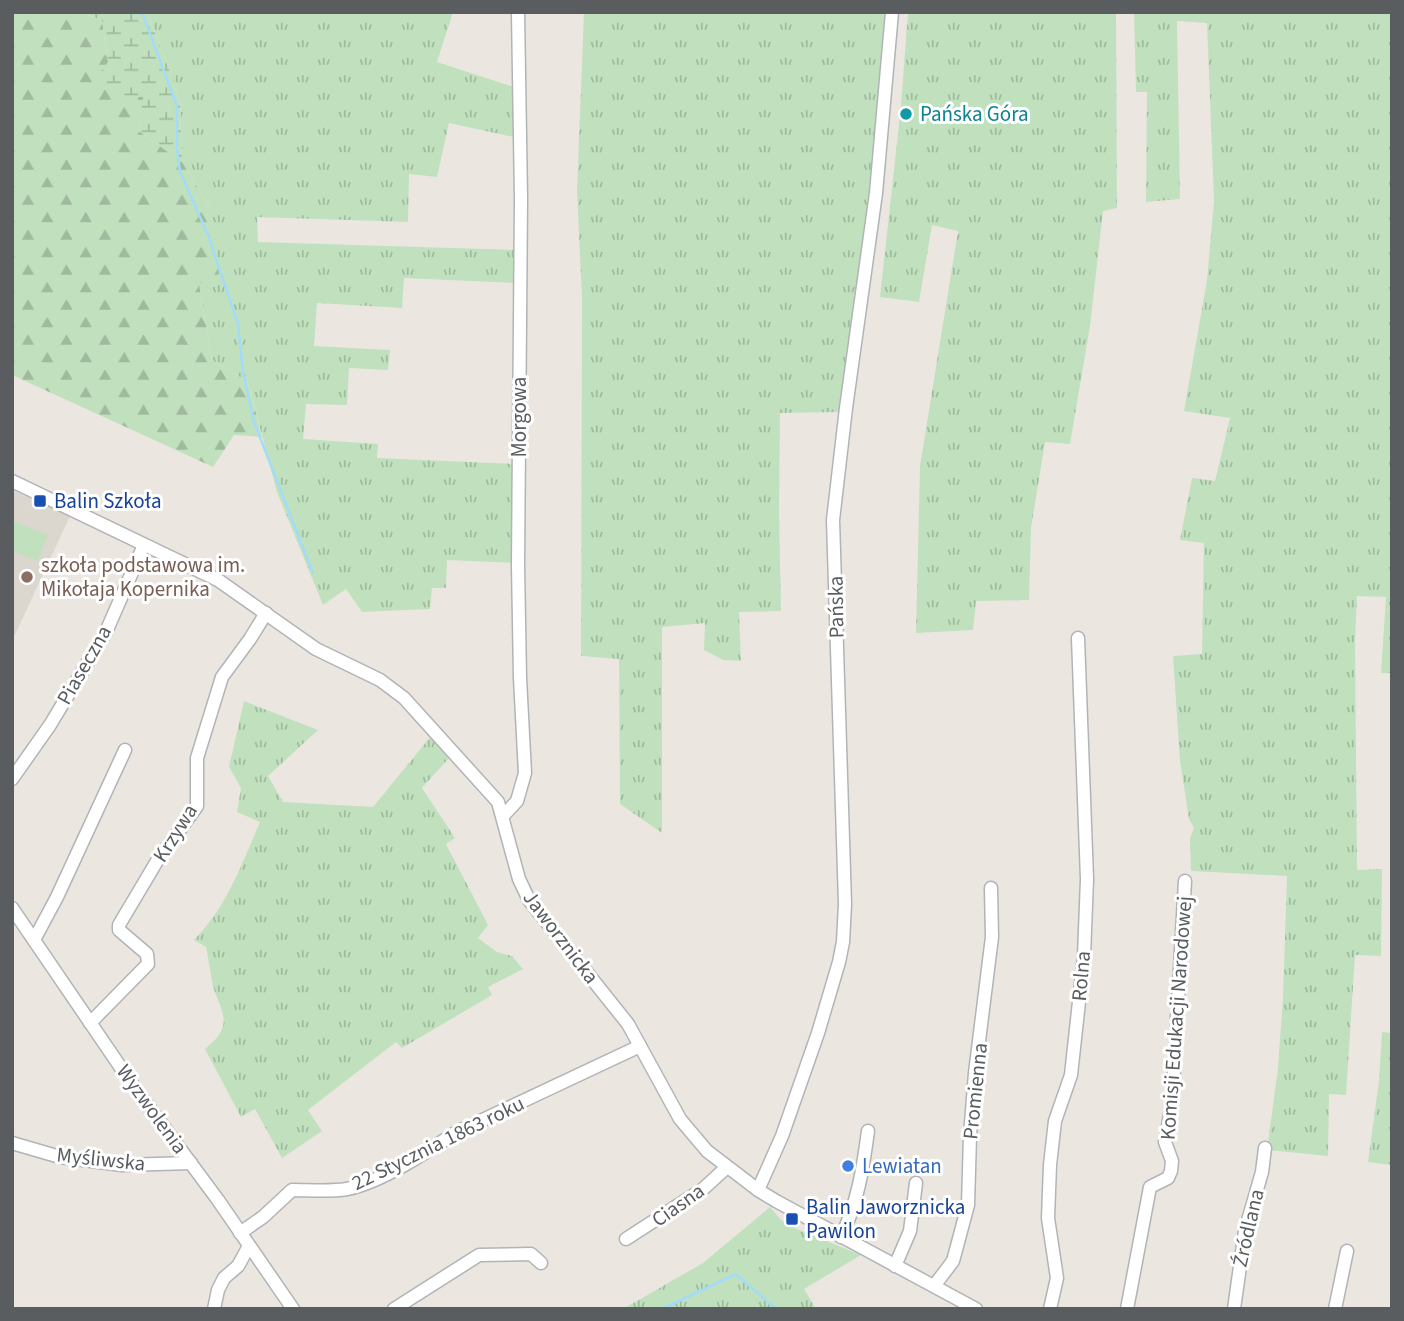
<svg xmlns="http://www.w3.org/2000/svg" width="1404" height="1321" viewBox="0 0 1404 1321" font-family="'Source Sans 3',sans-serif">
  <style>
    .education { fill: #dbd6ce }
    .grass { fill: url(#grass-tufts) }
    .forest { fill: url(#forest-firs) }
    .wetland { fill: url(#wetland-marsh) }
    .park { fill: #c1e1be }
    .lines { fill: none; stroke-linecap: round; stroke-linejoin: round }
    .stream { stroke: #a2dcf9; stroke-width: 2.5 }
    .minor-casing { stroke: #b1b4b7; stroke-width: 15 }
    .minor { stroke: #fff; stroke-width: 12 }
    .culture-dot { fill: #0f9aa8; stroke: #fff; stroke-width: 2.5 }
    .transit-dot { fill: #1a4fb4; stroke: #fff; stroke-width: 2.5 }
    .education-dot { fill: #8d6e63; stroke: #fff; stroke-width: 2.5 }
    .shop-dot { fill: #3f7fe0; stroke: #fff; stroke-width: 2.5 }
    .labels { text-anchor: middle; stroke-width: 6; stroke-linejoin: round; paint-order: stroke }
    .culture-label { font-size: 21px; fill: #0d838f; stroke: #fff; text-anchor: start }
    .street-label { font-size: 21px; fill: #595d60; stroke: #fff }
    .transit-label { font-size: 21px; fill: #164399; stroke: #fff; text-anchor: start }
    .education-label { font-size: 21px; fill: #785e54; stroke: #fff; text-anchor: start }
    .shop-label { font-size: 21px; fill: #366cbe; stroke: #fff; text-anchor: start }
  </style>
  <defs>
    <pattern id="grass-tufts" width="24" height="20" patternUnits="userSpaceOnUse" patternTransform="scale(1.75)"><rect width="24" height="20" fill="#c1e1be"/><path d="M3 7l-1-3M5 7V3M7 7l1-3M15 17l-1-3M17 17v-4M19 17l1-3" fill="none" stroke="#a0ba9e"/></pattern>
    <pattern id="forest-firs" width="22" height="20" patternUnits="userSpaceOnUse" patternTransform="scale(1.75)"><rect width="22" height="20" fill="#c1e1be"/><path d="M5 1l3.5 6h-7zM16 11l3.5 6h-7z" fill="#a0ba9e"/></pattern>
    <pattern id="wetland-marsh" width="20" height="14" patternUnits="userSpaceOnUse" patternTransform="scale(1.75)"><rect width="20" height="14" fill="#c1e1be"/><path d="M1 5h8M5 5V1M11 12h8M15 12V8" fill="none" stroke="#a0ba9e"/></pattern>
  </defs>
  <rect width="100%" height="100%" fill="#ebe7e0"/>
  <polygon class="education" points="12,490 70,516 14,637 12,637"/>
  <g class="grass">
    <polygon points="147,12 453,12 437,62 514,87 514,137 449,123 437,177 409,174 408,222 257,217 258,242 516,250 515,283 404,278 402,308 317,303 314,346 390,350 388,370 349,368 347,405 306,404 303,439 378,444 377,458 515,464 514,563 447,560 446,588 432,588 430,609 362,612 346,589 323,605 277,492 248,382 212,360 199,284 211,209 182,162 180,105 172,77"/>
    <polygon points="584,12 888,12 873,192 841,412 780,413 779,512 781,611 739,612 741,661 723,660 704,650 705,623 662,627 662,833 620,804 619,659 581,656 582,298 577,191"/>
    <polygon points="908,12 1116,12 1117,208 1103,211 1090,326 1070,444 1045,442 1031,528 1029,600 976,601 973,630 916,633 920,466 958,231 932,225 919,302 880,297 901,106"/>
    <polygon points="1134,12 1392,12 1392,673 1381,673 1386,597 1357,596 1355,641 1357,870 1382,869 1381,956 1355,955 1346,1095 1329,1094 1328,1156 1267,1150 1278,1068 1283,997 1287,876 1191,871 1190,838 1194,828 1189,819 1180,761 1173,656 1202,654 1204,543 1180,540 1192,478 1215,481 1230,418 1184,411 1207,280 1214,201 1207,23 1177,21 1180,199 1146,202 1147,92 1136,92"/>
    <path d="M244,701L318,730L268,776L283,802L373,807L431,736L450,757L422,788L455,838L446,844L488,925L478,938L497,952L512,956L523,969L488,987L492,995L402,1048L396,1042L308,1110L322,1131L282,1158L255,1109L241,1117L205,1049C235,1025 222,1015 213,986C210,973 209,960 206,947L194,940C228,905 241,865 260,822L237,812L241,788L229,767Z"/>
    <polygon points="1382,1032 1392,1033 1392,1165 1368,1162 1379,1081"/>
    <polygon points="770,1207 781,1220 797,1229 861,1255 804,1289 816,1309 623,1309 703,1263"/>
  </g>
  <polygon class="forest" points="12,12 80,12 102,20 108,62 144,97 139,131 182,162 211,209 219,274 199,284 212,360 248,382 262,437 234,435 213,467 12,375"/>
  <polygon class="wetland" points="80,12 147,12 172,77 180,105 182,162 139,131 143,97 125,96 95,80 108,62 102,20"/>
  <polygon class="park" points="12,521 48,535 37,561 12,551"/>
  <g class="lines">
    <g class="stream">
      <polyline points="142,12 177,106 177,149 180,172 208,235 238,324 243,372 254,422 313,573"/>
      <polyline points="662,1309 736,1274 776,1309"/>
    </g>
    <g class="minor-casing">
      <g id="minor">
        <polyline points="12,481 218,580 316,649 380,680 404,698 498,802 519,879 529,900 628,1024 680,1119 707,1151 758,1190 776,1201 976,1309"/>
        <polyline points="12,779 50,725 106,632 144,545"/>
        <polyline points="503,816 517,801 525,773 520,678 518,565 521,199 518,12"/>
        <polyline points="12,908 132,1084 218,1200 293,1309"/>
        <polyline points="34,940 57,897 125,750"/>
        <polyline points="90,1023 148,964 147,954 119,930 119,925 157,861 197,806 197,758 222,677 250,639 266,613"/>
        <polyline points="12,1143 60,1157 122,1165 191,1163"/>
        <polyline points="758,1190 782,1136 818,1033 839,962 843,942 845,904 833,520 846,408 876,193 892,12"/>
        <path d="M240,1233L263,1217L292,1190C310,1190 329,1192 347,1189C380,1183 427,1152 455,1133L640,1046"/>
        <path d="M841,1237C858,1202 863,1168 868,1131"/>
        <polyline points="626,1239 703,1189 727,1167"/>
        <polyline points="895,1266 910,1231 916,1183"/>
        <polyline points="934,1286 953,1261 968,1205 970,1136 975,1073 992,937 991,888"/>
        <polyline points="214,1309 218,1290 224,1278 238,1266 249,1246"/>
        <polyline points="394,1309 479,1255 531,1254 541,1263"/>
        <polyline points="1050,1309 1057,1278 1048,1218 1050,1165 1055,1121 1071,1075 1084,956 1087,879 1078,638"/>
        <polyline points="1127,1309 1150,1187 1168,1178 1171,1171 1172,1161 1165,1142 1172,1104 1185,881"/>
        <polyline points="1234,1309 1245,1231 1262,1172 1265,1148"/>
        <polyline points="1335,1309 1347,1251"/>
      </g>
    </g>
    <use href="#minor" class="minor"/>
  </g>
  <circle class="culture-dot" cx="906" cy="114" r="7"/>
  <g class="transit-dot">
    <rect x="33" y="494" width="14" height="14" rx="3.5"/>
    <rect x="785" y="1212" width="14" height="14" rx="3.5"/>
  </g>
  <circle class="education-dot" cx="27" cy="577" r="7"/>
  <circle class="shop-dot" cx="848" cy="1166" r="7"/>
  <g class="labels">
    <g class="culture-label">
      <text x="920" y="121">Pańska Góra</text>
    </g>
    <g class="street-label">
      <text transform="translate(519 417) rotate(-90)" y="7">Morgowa</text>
      <text transform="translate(836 607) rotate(-91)" y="7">Pańska</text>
      <text transform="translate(84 665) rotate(-60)" y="7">Piaseczna</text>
      <text transform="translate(175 833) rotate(-58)" y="7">Krzywa</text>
      <text transform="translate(561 937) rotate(53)" y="7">Jaworznicka</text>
      <text transform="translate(1081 976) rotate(-85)" y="7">Rolna</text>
      <text transform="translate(1176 1018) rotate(-86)" y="7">Komisji Edukacji Narodowej</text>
      <text transform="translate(975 1091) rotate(-84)" y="7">Promienna</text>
      <text transform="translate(152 1109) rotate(54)" y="7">Wyzwolenia</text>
      <text transform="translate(438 1143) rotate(-26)" y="7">22 Stycznia 1863 roku</text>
      <text transform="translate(101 1159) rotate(6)" y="7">Myśliwska</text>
      <text transform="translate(678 1205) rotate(-35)" y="7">Ciasna</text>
      <text transform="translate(1248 1228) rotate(-77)" y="7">Źródlana</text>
    </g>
    <g class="transit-label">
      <text x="54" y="508">Balin Szkoła</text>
      <text x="806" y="1214">Balin Jaworznicka<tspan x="806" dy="24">Pawilon</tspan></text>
    </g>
    <g class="education-label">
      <text x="41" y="572">szkoła podstawowa im.<tspan x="41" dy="24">Mikołaja Kopernika</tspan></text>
    </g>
    <g class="shop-label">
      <text x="862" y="1173">Lewiatan</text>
    </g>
  </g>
  <rect width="1404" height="1321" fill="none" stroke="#595d60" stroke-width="28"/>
</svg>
